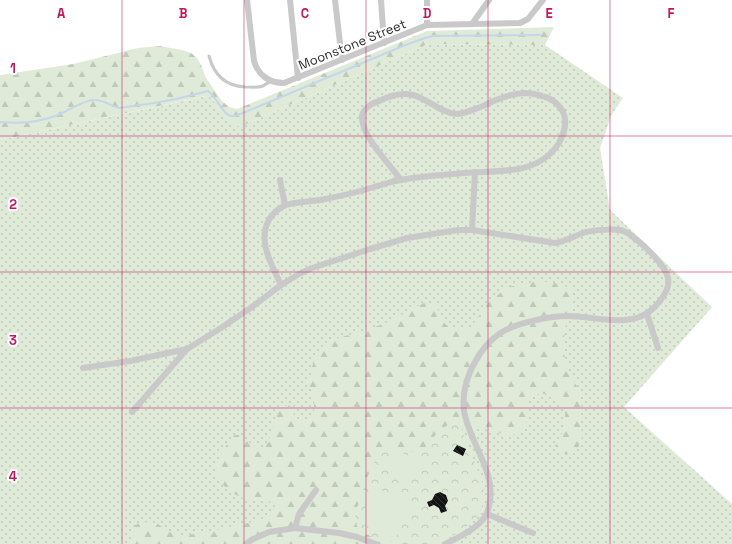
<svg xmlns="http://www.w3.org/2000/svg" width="732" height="544" viewBox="0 0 732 544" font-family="'Space Grotesk',sans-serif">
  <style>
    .grass { fill: url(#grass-dots) }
    .forest { fill: url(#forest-firs) }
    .park { fill: url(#park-crowns) }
    .garden { fill: #e0ead8 }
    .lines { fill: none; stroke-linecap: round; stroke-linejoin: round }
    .stream { stroke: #c3d7eb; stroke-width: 2 }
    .building { fill: url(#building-back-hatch) }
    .lane { stroke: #c9c9c9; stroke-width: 3 }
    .street { stroke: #c9c9c9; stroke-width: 6 }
    .grid { fill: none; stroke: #c2185b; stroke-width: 1; stroke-opacity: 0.55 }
    .labels { text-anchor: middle; stroke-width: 4; stroke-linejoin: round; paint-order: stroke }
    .street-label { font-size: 13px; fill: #2c2c2c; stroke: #fff }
    .grid-label { font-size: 13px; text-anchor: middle; font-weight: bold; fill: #c2185b; stroke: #fff; stroke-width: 4; stroke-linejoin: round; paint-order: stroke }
  </style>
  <defs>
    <pattern id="grass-dots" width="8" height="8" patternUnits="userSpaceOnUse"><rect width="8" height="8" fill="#e0ead8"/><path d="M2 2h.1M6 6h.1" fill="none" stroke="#c0c9ba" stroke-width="1.8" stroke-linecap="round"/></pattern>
    <pattern id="forest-firs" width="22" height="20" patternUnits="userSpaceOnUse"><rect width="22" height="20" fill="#e0ead8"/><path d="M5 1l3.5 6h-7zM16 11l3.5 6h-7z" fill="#c0c9ba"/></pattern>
    <pattern id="park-crowns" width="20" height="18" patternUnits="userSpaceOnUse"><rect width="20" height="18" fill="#e0ead8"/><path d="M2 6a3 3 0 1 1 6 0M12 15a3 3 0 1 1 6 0" fill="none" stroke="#c0c9ba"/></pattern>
    <pattern id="building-back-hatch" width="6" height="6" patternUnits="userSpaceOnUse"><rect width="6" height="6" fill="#131313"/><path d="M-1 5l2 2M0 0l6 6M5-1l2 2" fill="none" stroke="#363636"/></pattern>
  </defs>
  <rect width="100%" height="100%" fill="#fff"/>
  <polygon class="grass" points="428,44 545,45 623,98 612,114 600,148 610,210 712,307 624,407 732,504 732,544 0,544 0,140 207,96 210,97 213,100 226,120 231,124 244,125"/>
  <g class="forest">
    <path d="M554,27L545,45L428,44L244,125C242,126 240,127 237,126C225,125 219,109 213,100L210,97L206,96L0,140V75L73,64L138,48L160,46L182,50L191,53L197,58L201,65L205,76L210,84L222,101L229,107L237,109L427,31Z"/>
    <path d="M539,281L561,284L572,290L573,301L565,328L563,350L569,372L579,390L582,442L572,455L558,453L555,447L565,428V409L557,398L541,393L529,398L528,417L525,427L511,436L489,430L452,423L437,433L429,444L420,452H410L399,449L388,447L368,476L361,497L355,514L362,532L373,537L385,539L396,544H134L131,539L132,526L145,522L158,524L167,531L182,536L211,531L233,526L258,521L272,513L275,508L274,504L266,501L243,498L232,493L220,482L215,469C220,457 225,444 235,435H241C248,443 252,447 263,447L269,442L273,422L281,408L288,405L293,408L294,416L298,420L309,419L314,412V403L309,383L314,358L325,343L345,336L365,331L390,321L424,303L435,305L440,313L443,322L450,328L463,330L471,327L490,301L508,287Z"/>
  </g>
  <polygon class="park" points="452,422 460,424 483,484 484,496 482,507 478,515 473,521 464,529 457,533 436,544 396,544 385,539 373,537 362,532 357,526 355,514 368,476 376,458 388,447 399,449 410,452 419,452 429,444 437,433"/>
  <g class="garden">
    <polygon points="392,449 422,461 414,480 385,469"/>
    <polygon points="374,488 411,503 396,538 359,523"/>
  </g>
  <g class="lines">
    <path class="stream" d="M0,122C19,124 40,122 58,115C68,111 85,99 95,100C104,100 111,106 119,108L154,103L176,99L208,91C216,96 223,115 231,116C233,116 236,116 238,115L403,46L425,38L433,36L540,35"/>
  </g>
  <g class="building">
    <polygon points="457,445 466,449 463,456 453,451"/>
    <polygon points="440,492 446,495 448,501 445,506 447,511 441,513 439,508 434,505 429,507 427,502 432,500 435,494"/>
  </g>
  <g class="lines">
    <path class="lane" d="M209,56C214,75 225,86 245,87C251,87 257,88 263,86C266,84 269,82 272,81"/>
    <g class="street">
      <path d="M247,0L254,61C258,75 269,83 284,83L427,25L520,23L528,19L543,0"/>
      <polyline points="290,0 298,78"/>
      <polyline points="335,0 342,60"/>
      <polyline points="381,0 384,43"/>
      <polyline points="427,0 427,25"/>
      <polyline points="472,24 489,0"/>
      <polyline points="280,180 285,205"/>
      <polyline points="472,230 475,172"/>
      <path d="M281,285C272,265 256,240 270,218C273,213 281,207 286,205C299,201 312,202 325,199C341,196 358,192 374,187C383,185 392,181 401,180C421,176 445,175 465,173C499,170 538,176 559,143C563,135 566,128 565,119C564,109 554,99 545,97C539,95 530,93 524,93C510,94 495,100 483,106C474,109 465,114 456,114C441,113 428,99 413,95C402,92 389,96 379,101C372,103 362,109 362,117C361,135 390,165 401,180"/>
      <polyline points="647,314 658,348"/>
      <polyline points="83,368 130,361 187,349"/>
      <path d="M132,412L187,349L221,328L252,307L281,285L299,274L312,268L370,249L407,238L458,230H472L555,243C566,241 576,235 586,232C595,230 611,229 620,230C624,231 630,234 633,237C643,244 666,266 668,278C670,287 665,295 659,302C637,332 599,316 568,316C549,316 515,323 499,334C489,341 481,351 475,362C467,376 462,394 464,411C469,442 498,474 489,506C488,509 488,512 486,515C478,529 459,537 445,544"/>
      <polyline points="487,514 533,533"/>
      <polyline points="295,528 299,514 316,490"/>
      <polyline points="246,544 253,539 269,532 295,528 339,533 357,537 376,544"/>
    </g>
  </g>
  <path class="grid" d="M122,0V544M244,0V544M366,0V544M488,0V544M610,0V544M0,136H732M0,272H732M0,408H732"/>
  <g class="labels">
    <g class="street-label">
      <text transform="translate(352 44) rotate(-22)" y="5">Moonstone Street</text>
    </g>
  </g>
  <g class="grid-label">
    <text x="61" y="18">A</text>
    <text x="183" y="18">B</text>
    <text x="305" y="18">C</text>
    <text x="427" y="18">D</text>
    <text x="549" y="18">E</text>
    <text x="671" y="18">F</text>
    <text x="13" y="73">1</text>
    <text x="13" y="209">2</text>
    <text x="13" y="345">3</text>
    <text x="13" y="481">4</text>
  </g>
</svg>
